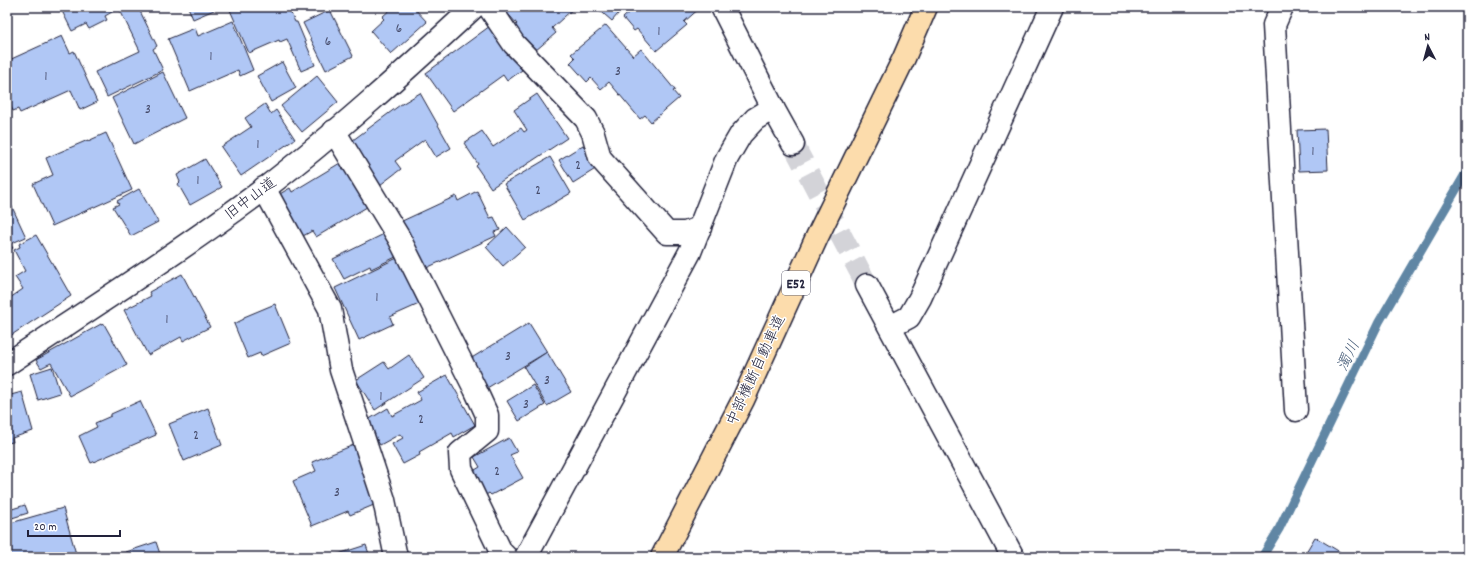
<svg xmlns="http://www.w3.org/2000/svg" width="1474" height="564" viewBox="0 0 1474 564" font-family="Dekko,'Klee One',sans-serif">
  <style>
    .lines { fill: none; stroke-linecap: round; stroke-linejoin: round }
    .stream { stroke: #6086a4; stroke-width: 9 }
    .building { fill: #b0c7f5; stroke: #22223b }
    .minor-tunnel { stroke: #d3d3d8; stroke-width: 22; stroke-dasharray: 22 11; stroke-linecap: butt }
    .minor-casing { stroke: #22223b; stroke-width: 25 }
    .highway-casing { stroke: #22223b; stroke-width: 25 }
    .minor { stroke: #fff; stroke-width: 22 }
    .highway { stroke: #fcdcac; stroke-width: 22 }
    .labels { text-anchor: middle; stroke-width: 3; stroke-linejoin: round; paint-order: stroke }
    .number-label { font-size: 13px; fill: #464b6a }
    .shield { fill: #fff; stroke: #646476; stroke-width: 1 }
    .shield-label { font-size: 14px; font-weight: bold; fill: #22223b }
    .street-label { font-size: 15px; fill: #22223b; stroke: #fff }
    .water-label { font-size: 16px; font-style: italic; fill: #465c78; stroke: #fff }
  </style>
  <rect width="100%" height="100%" fill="#fff"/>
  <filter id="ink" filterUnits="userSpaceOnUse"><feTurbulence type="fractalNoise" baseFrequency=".025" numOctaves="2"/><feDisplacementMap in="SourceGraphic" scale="8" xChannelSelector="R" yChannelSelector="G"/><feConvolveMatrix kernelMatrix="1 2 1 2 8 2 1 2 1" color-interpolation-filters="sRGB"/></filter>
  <g filter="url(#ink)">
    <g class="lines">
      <polyline class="stream" points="1262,557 1279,529 1379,322 1467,171"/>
    </g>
    <g class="building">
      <polygon points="60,7 138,7 157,46 153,49 163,70 107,97 95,72 140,51 119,8 105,16 107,20 89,29 86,24 72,31"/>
      <polygon points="188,7 221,7 193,19"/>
      <polygon points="236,7 288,7 295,22 297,22 315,65 301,71 287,39 280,42 279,40 249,53 230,10"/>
      <polygon points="393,7 413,7 427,22 391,54 371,31 384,19 382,17"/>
      <polygon points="502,7 575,7 552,28 556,33 535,51 514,27 517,24"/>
      <polygon points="596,7 624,7 612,21"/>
      <polygon points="635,7 701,7 684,22 687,25 656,51 637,29 634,31 623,18"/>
      <polygon points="330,10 353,56 326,70 303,23"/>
      <polygon points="233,21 253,70 240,76 238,70 190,91 168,39 195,28 198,36"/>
      <polygon points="606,25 633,56 641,49 675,90 673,91 679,98 651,122 645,115 640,119 609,82 601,89 591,78 587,82 570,63 575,58 571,54"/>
      <polygon points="490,26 522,70 507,81 503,75 453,111 426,73"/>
      <polygon points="62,36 70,53 74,51 97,102 80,110 71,90 20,113 18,109 13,111 7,98 7,61"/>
      <polygon points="282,62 296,88 271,102 257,76"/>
      <polygon points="163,72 185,118 134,144 112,98"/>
      <polygon points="317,76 338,102 302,132 281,106"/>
      <polygon points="420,93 451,148 436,157 425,139 395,161 401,169 380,185 349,143 400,105"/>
      <polygon points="537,94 567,138 491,188 476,166 478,164 464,143 482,131 493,147 521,128 524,132 527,130 514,110"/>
      <polygon points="265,104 271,114 276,110 295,139 241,176 221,147 251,127 245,118"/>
      <polygon points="1326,129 1328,170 1299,171 1297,130"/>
      <polygon points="106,133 132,190 52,226 33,184 53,175 46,158 88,140 88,141"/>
      <polygon points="583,145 597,168 573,183 559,160"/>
      <polygon points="550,157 571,193 525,220 504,184"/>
      <polygon points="205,159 222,187 190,205 178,184 180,182 177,175"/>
      <polygon points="345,160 372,204 316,237 312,231 303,236 278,195 290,188 292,192"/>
      <polygon points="139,189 158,222 131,236 113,207 119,204 117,201"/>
      <polygon points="477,191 490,218 494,217 500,230 494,232 496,236 422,270 400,222 456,196 458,201"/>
      <polygon points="7,196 26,237 10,244 13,248 7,250"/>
      <polygon points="507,227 525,247 503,266 486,247"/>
      <polygon points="388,232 400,255 371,269 370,266 344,279 333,259"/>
      <polygon points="36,235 71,296 7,338 7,300 23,289 15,277 25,271 14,250 20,247 19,244"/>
      <polygon points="397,258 419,304 390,317 393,324 359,340 335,288"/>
      <polygon points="182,274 210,327 183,341 181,337 148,355 124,310 151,296 149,292"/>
      <polygon points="275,304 291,343 261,356 260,353 248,358 234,324 244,319 244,317"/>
      <polygon points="529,323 547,352 487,388 470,359"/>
      <polygon points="101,324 101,325 104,324 127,365 70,396 51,363 41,368 36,360"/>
      <polygon points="547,352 571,392 547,406 524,367"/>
      <polygon points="409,355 424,378 375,410 356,380 384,362 389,369"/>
      <polygon points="52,367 60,393 38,400 30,374"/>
      <polygon points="447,375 475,425 454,437 452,433 419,452 420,455 403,464 392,444 403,438 400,434 380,445 366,421 388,408 392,416 421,400 417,392"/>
      <polygon points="533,385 545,405 519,421 507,401"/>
      <polygon points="22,392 33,431 12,438 13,442 7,443 7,396"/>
      <polygon points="140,401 156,435 91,463 79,436 97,427 95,423 111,416 111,414"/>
      <polygon points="208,408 222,445 184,461 169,424"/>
      <polygon points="509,438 517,452 510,455 523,478 491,495 489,493 483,497 470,473 480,467 474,457"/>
      <polygon points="356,444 381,502 350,515 348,511 312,526 293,481 316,471 312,462"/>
      <polygon points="25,505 28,513 12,518 9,510"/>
      <polygon points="63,508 76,554 65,557 39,557 39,556 35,557 11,557 8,546 7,546 7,524"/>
      <polygon points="1315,537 1340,552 1338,557 1303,557"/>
      <polygon points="156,542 161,557 111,557"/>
      <polygon points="366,545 370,557 329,557"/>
    </g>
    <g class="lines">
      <polyline class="minor-tunnel" points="793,144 867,285"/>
      <g class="minor-casing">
        <g id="minor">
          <polyline points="489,7 514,44 586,119 593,133 600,158 667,233 685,233 700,228"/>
          <polyline points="1282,7 1274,25 1296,410"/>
          <polyline points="773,108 793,144"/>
          <polyline points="334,131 399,238 475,389 487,415 487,431 460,453 461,469 501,552 506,557"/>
          <polyline points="264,188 330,309 341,370 384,500 396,557"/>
          <polyline points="867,285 1013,557"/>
          <polyline points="890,327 909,317 920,298 1052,7"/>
          <path d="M7,364C93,307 181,251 264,189C337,133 406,70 474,7"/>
          <polyline points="526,557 690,252 727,158 741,134 755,119 773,108 722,7"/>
        </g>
      </g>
      <g class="highway-casing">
        <polyline id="highway" points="662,557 743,400 817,237 904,58 926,7"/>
      </g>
      <use href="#minor" class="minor"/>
      <use href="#highway" class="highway"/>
    </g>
  </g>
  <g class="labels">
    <g class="number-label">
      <text x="399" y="32">6</text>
      <text x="659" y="35">1</text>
      <text x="328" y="45">6</text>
      <text x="211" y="60">1</text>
      <text x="618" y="75">3</text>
      <text x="46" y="80">1</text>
      <text x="148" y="113">3</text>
      <text x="258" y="148">1</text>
      <text x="1313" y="155">1</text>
      <text x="578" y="169">2</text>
      <text x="198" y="184">1</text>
      <text x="538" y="194">2</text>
      <text x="377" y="301">1</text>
      <text x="167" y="323">1</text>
      <text x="508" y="360">3</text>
      <text x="547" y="384">3</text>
      <text x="381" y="400">1</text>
      <text x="526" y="408">3</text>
      <text x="421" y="423">2</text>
      <text x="196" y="439">2</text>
      <text x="497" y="475">2</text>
      <text x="337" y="496">3</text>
    </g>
    <rect class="shield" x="782" y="271" width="28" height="24" rx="3"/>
    <g class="shield-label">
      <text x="796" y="288">E52</text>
    </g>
    <g class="street-label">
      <text transform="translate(250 198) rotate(-37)" y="5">旧中山道</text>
      <text transform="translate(755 370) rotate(-65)" y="5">中部横断自動車道</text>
    </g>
    <g class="water-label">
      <text transform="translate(1347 355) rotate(-64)" y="6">濁川</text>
    </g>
  </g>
  <rect width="1474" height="564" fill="none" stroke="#fff" stroke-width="24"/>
  <rect x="12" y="12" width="1450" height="540" fill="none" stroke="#22223b" stroke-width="1.5" filter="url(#ink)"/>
  <g transform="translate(1428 46) rotate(354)" stroke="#ffffff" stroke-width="3" paint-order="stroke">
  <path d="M0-3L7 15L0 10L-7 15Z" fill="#22223b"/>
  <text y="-6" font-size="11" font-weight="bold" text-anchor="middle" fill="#22223b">N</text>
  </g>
  <path d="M28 530v6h92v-6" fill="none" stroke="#22223b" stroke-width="2"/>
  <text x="34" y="530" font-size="12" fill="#22223b" stroke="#ffffff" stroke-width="3" paint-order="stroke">20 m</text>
</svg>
